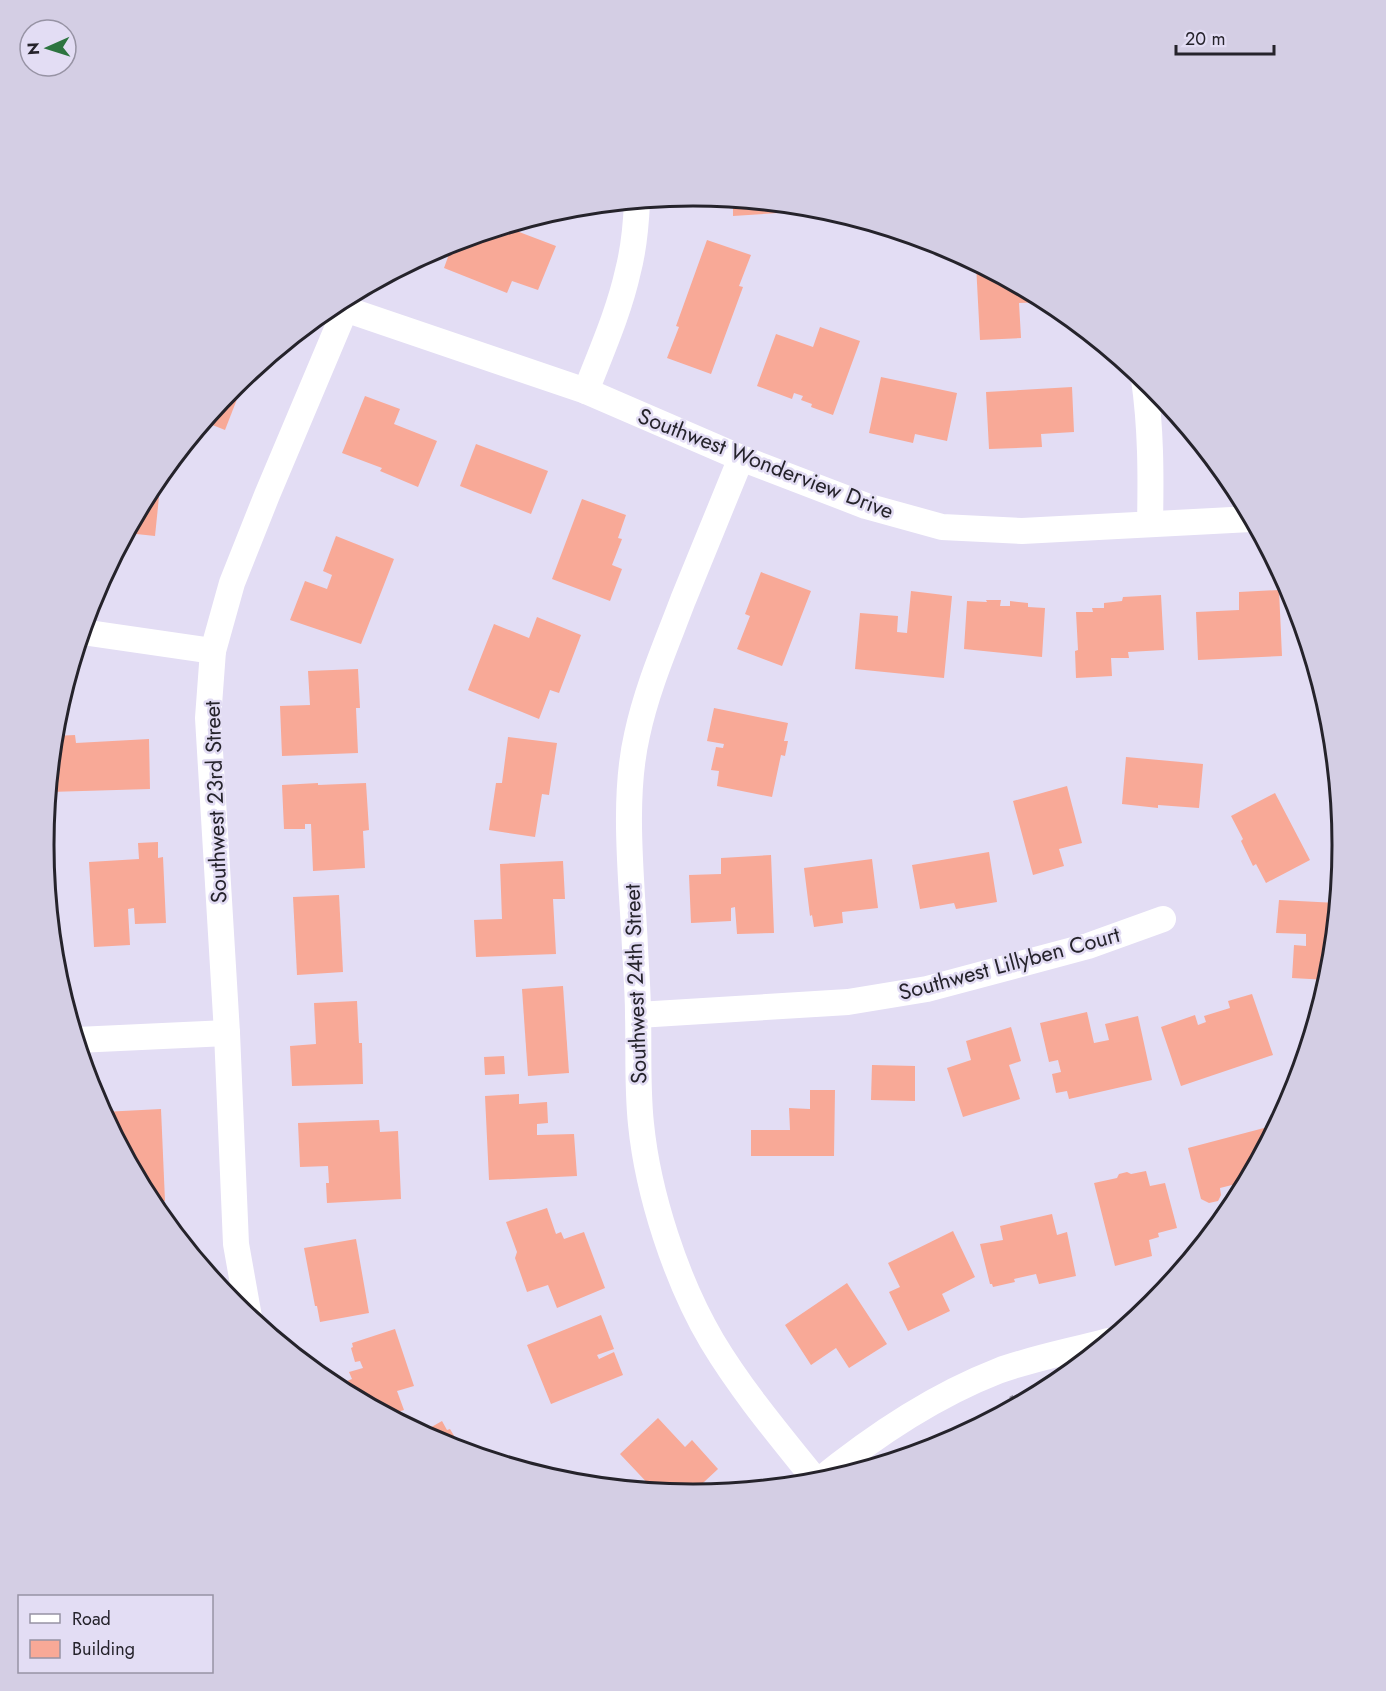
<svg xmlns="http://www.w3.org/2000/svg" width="1386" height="1691" viewBox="0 0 1386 1691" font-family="Jost,sans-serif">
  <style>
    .building { fill: #f8a997 }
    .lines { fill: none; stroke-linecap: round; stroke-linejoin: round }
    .path { stroke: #9591a2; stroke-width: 4; stroke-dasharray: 3 3; stroke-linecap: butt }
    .minor { stroke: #fff; stroke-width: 26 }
    .labels { text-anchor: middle; stroke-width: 5; stroke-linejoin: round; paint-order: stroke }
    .street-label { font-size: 22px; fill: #25232b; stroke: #e3ddf4 }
    .rim { fill: none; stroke: #25232b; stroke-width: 3 }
  </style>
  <rect width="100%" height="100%" fill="#e3ddf4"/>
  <g class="building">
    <polygon points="733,200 778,204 778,213 733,216"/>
    <polygon points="506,227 556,246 538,290 512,281 507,293 444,268 453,243"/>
    <polygon points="707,240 751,255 739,286 743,287 711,374 667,358 679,327 676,326"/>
    <polygon points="976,264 1042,299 1042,302 1019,303 1021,338 980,340"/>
    <polygon points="820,327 860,341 833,415 811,407 812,404 801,400 803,396 794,393 792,399 757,386 776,334 813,347"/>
    <polygon points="246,376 225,430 205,422 234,386"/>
    <polygon points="881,377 957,393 947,441 915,434 913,443 869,433"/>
    <polygon points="1072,387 1074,432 1041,434 1042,447 989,449 986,392"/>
    <polygon points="365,396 400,409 394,424 437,441 418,487 380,471 382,468 342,453"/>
    <polygon points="476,444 548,471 531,514 460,486"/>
    <polygon points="152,486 160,487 155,536 127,533"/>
    <polygon points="582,499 626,515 618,538 622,539 612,565 622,569 610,601 552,579"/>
    <polygon points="336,536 394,559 361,644 290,620 305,581 327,589 332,575 323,571"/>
    <polygon points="761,572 811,591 782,666 737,649 750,616 745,614"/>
    <polygon points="1279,590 1282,656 1198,660 1196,612 1239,610 1239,592"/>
    <polygon points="911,591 952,596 944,678 855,669 860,613 898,616 897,632 907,633"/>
    <polygon points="1161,595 1164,650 1128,652 1129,658 1111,658 1112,676 1076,678 1075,651 1078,650 1076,612 1093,612 1092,608 1104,608 1104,603 1122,601 1123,597"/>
    <polygon points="986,600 1001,600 1000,606 1010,606 1010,601 1028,603 1028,607 1045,608 1042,657 964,649 967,601 987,602"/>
    <polygon points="537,617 581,635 559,693 550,690 539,719 468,690 494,624 529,638"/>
    <polygon points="358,669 360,708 356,708 358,753 282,756 280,706 310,705 308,671"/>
    <polygon points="714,708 788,723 784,741 788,741 785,756 781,755 772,797 717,786 719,771 711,770 716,747 723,748 724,744 707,741"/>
    <polygon points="75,735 76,743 149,739 150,789 49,792 54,736"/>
    <polygon points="508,737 557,743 549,795 542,794 535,837 489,830 496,783 502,783"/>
    <polygon points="1126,757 1203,764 1199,808 1158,805 1158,808 1122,804"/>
    <polygon points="318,783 318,785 366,783 369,830 363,831 365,868 313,871 311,824 305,824 305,829 284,829 282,785"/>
    <polygon points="1067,786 1082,843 1059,849 1064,866 1033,875 1013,801"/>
    <polygon points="1275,793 1310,860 1266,883 1256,864 1253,866 1241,841 1243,839 1231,816"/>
    <polygon points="158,842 158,858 163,857 166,923 135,924 134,908 128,909 130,945 94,947 89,862 139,859 138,843"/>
    <polygon points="989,852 997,902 956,909 954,903 920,909 912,865"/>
    <polygon points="771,855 774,933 737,934 735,907 731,908 731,921 691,923 689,875 721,874 721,858"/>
    <polygon points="872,859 878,908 842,912 843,923 814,927 812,915 810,916 804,868"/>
    <polygon points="563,861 565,899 553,899 556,954 476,957 474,920 502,919 500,864"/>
    <polygon points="339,895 343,972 297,975 293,897"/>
    <polygon points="1279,900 1337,903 1330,973 1328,980 1292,978 1294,945 1306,946 1306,934 1276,933"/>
    <polygon points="563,986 569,1073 528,1076 522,989"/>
    <polygon points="1252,994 1273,1055 1181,1086 1161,1027 1195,1015 1198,1025 1206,1022 1204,1016 1230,1008 1228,1001"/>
    <polygon points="357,1001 359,1043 362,1043 363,1084 292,1086 290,1046 316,1044 314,1003"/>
    <polygon points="1087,1012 1094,1043 1109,1040 1105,1024 1138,1016 1152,1080 1069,1099 1067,1091 1056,1093 1052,1074 1061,1072 1058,1060 1049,1062 1040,1023"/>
    <polygon points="1011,1027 1021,1061 1009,1065 1020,1099 963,1117 947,1068 971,1060 966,1041"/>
    <polygon points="504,1056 505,1074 485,1075 484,1057"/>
    <polygon points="872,1065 915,1066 915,1101 871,1100"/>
    <polygon points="810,1090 835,1090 834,1156 751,1156 751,1130 790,1130 789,1108 810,1109"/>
    <polygon points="519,1094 519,1104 547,1102 548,1123 537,1124 537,1135 574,1134 577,1176 489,1180 485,1096"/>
    <polygon points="161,1109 165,1201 150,1202 103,1112"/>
    <polygon points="379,1120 380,1132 398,1131 401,1199 327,1203 326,1183 329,1183 328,1166 300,1167 298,1123"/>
    <polygon points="1264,1128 1267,1142 1241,1192 1234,1194 1232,1185 1220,1188 1221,1195 1218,1201 1209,1203 1201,1199 1188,1148"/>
    <polygon points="1146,1171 1150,1186 1165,1183 1177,1228 1158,1233 1159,1237 1149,1240 1152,1256 1115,1266 1094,1183 1117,1178 1119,1174 1127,1172 1131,1174"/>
    <polygon points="547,1208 556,1234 561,1232 564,1239 584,1232 605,1288 557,1308 548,1285 527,1292 515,1258 517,1252 506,1222"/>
    <polygon points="1052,1214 1057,1235 1067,1232 1076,1276 1039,1284 1036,1274 1014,1279 1015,1282 993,1287 992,1284 990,1284 980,1244 1003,1240 1000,1226"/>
    <polygon points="953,1231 975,1277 942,1294 950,1311 908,1331 889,1292 900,1287 888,1263"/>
    <polygon points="356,1239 369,1313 320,1322 317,1306 315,1306 304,1248"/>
    <polygon points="847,1283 887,1344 849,1368 836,1348 811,1365 785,1325"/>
    <polygon points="601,1315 614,1349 597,1355 599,1359 614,1352 623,1375 551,1404 527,1345"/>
    <polygon points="395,1329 414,1386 397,1391 404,1410 388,1415 352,1396 347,1381 352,1379 349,1372 363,1368 360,1361 355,1362 351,1348 353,1347 352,1343"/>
    <polygon points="658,1418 685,1447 692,1440 718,1469 690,1495 655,1491 620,1454"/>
    <polygon points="442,1421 447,1430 450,1429 463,1451 444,1445 432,1439 433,1438 428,1429"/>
  </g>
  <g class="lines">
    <polyline class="path" points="1011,1396 1016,1406"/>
    <g class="minor">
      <polyline points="333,305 586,391 741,458 866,506 942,527 1022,531 1251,519"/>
      <path d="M1144,379C1151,428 1151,475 1150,524"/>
      <path d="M586,391C601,352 619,312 628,271C634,248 636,225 637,202"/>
      <path d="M741,458C722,505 702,553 683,600C666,645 647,688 637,735C622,800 632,881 635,948C636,970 638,992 638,1014C639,1051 637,1087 641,1124C648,1194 676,1280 712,1341C742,1391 780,1436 817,1482"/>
      <polyline points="89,633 213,651"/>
      <polyline points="638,1015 848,1002 927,989 1088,946 1163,919"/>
      <polyline points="77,1040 227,1033"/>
      <polyline points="249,1317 236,1244 227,1033 208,718 213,651 232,583 267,495 345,310"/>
      <path d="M816,1483C871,1438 931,1397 998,1371C1033,1358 1072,1351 1108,1341"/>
    </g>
  </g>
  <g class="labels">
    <g class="street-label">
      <text transform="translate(766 463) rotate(21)" y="8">Southwest Wonderview Drive</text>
      <text transform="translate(215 802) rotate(-92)" y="8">Southwest 23rd Street</text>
      <text transform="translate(1009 963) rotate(-15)" y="8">Southwest Lillyben Court</text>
      <text transform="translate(635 984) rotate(-92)" y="8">Southwest 24th Street</text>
    </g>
  </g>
  <path d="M0 0H1386V1691H0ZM54 845a639 639 0 1 1 1278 0a639 639 0 1 1-1278 0Z" fill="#d4cee4" fill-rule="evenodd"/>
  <path class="rim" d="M54 845a639 639 0 1 1 1278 0a639 639 0 1 1-1278 0Z"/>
  <rect x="18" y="1595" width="195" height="78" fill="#e3ddf4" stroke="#9793a4" stroke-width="1.5"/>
  <rect x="30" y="1614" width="30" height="9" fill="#ffffff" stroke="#9793a4" stroke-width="1.5"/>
  <text x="72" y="1625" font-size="18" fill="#25232b">Road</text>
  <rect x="30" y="1640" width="30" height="18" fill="#f8a997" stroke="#9793a4" stroke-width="1.5"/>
  <text x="72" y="1655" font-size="18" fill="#25232b">Building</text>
  <g transform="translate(48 48) rotate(267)"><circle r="28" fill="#e3ddf4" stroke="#9793a4" stroke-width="1.5"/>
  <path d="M0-4.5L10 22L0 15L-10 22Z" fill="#2d7440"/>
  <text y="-9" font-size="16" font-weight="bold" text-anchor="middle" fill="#25232b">N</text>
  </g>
  <path d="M1176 45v9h98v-9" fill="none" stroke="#25232b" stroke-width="3"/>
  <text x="1185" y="45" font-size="18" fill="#25232b" stroke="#e3ddf4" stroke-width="4.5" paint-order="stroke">20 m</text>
</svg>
